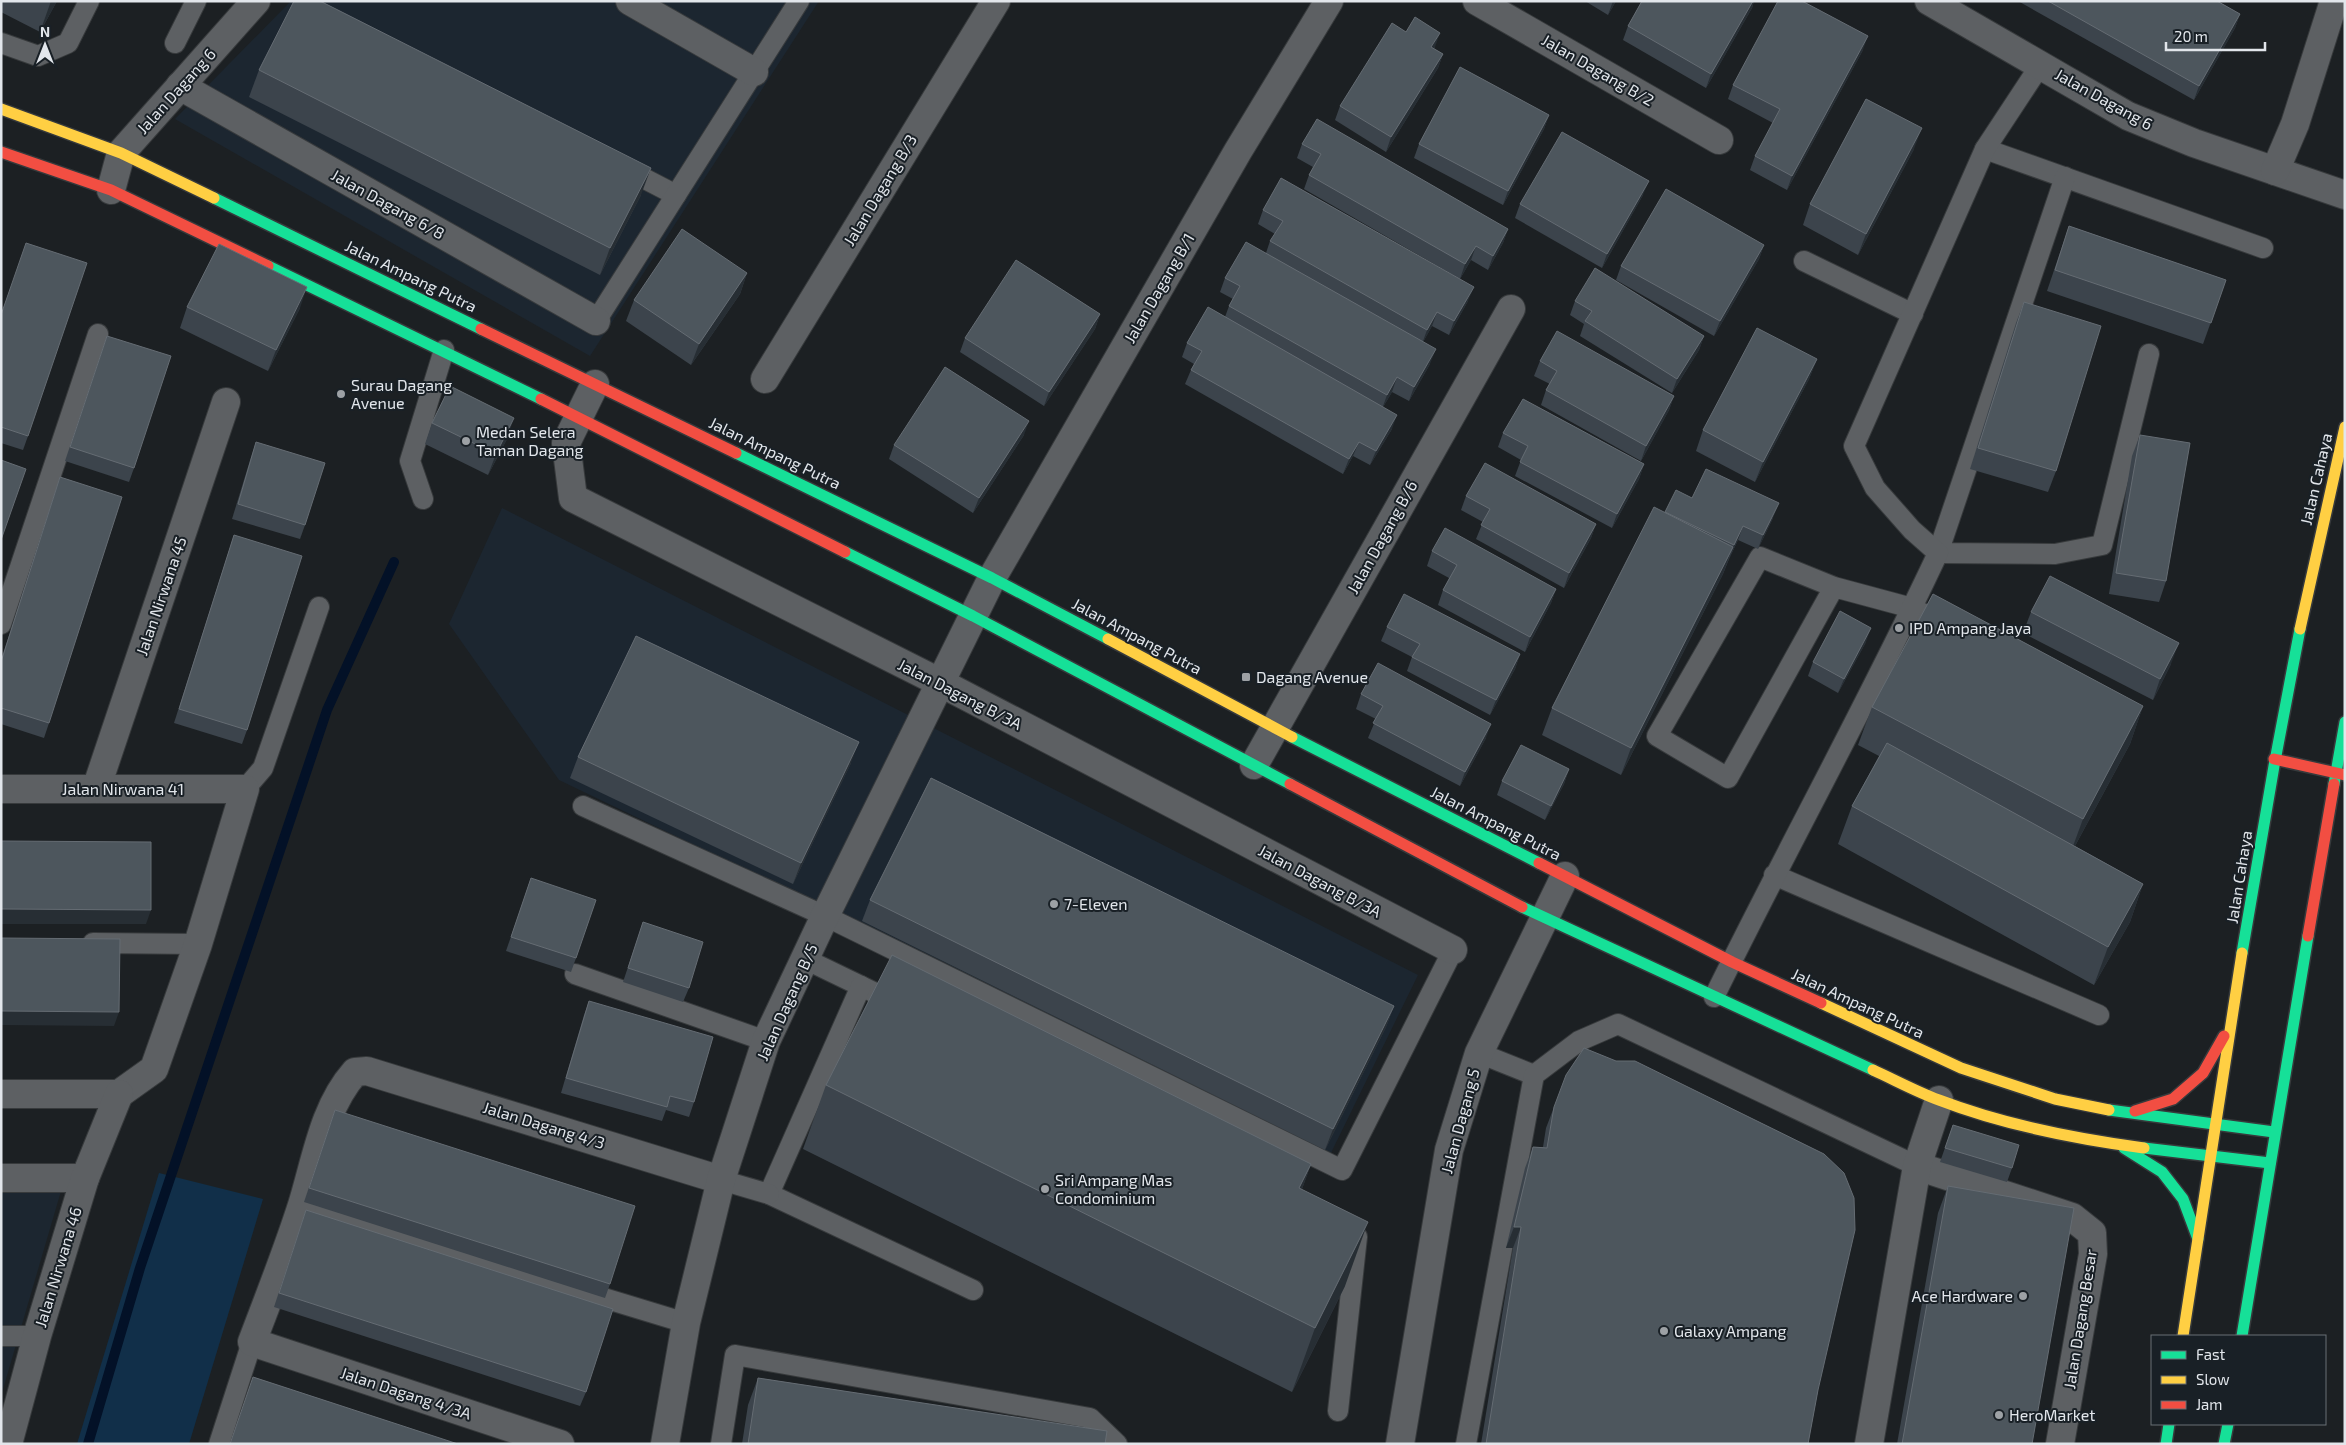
<svg xmlns="http://www.w3.org/2000/svg" width="2346" height="1445" viewBox="0 0 2346 1445" font-family="'Exo 2',sans-serif">
  <style>
    .built { fill: #1c2630 }
    .green { fill: #112f49 }
    .lines { fill: none; stroke-linecap: round; stroke-linejoin: round }
    .stream { stroke: #031127; stroke-width: 10 }
    .lane-casing { stroke: #373a3c; stroke-width: 22 }
    .street-casing { stroke: #373a3c; stroke-width: 30 }
    .fast-casing { stroke: #373a3c; stroke-width: 14 }
    .slow-casing { stroke: #373a3c; stroke-width: 14 }
    .jam-casing { stroke: #373a3c; stroke-width: 14 }
    .lane { stroke: #5d6063; stroke-width: 20 }
    .street { stroke: #5d6063; stroke-width: 28 }
    .fast { stroke: #16e098; stroke-width: 11 }
    .slow { stroke: #ffcf43; stroke-width: 11 }
    .jam { stroke: #f24e42; stroke-width: 11 }
    .wall { fill: #3c444c }
    .shaded-wall { fill: #272e34 }
    .building { fill: #4d565d; stroke: #656c73 }
    .poi-dot { fill: #9da1a5; stroke: #192026; stroke-width: 2 }
    .labels { text-anchor: middle; stroke-width: 4; stroke-linejoin: round; paint-order: stroke }
    .street-label { font-size: 16px; fill: #e2e6eb; stroke: #192026 }
    .poi-label { font-size: 16px; fill: #e2e6eb; stroke: #192026; text-anchor: start }
  </style>
  <rect width="100%" height="100%" fill="#1c2023"/>
  <g class="built">
    <polygon points="291,1 819,1 590,356 175,119"/>
    <polygon points="502,508 1418,975 1329,1157 813,902 559,780 449,624"/>
    <polygon points="1,1191 61,1191 1,1396"/>
  </g>
  <polygon class="green" points="159,1173 263,1199 189,1444 77,1444"/>
  <g class="lines">
    <polyline class="stream" points="88,1444 140,1268 327,710 394,562"/>
    <g class="lane-casing">
      <g id="lane">
        <polyline points="1,43 38,56 68,43 89,1"/>
        <polyline points="175,43 196,1"/>
        <polyline points="1985,149 2263,248"/>
        <polyline points="622,167 676,195"/>
        <polyline points="2065,177 1938,553 2055,554 2102,545 2149,354"/>
        <polyline points="1804,261 1913,314"/>
        <polyline points="596,321 799,1"/>
        <polyline points="423,499 410,461 444,350"/>
        <polyline points="1834,587 1728,778 1657,736 1760,557 1834,587 1912,608 1924,614"/>
        <polyline points="1,624 98,334"/>
        <polyline points="245,789 263,768 319,607"/>
        <polyline points="583,806 825,916 1342,1170 1453,950"/>
        <polyline points="1774,875 2099,1015"/>
        <polyline points="93,943 198,944"/>
        <polyline points="805,959 896,1003"/>
        <polyline points="575,974 766,1041"/>
        <polyline points="861,986 769,1194 973,1290"/>
        <path d="M1714,997C1787,848 1868,703 1938,553L1912,530L1875,488L1854,446L1985,149L2041,64"/>
        <polyline points="1479,1053 1534,1075"/>
        <polyline points="721,1180 769,1194"/>
        <polyline points="301,1206 686,1323"/>
        <polyline points="1,1336 37,1336"/>
        <polyline points="1338,1411 1357,1237 1354,1235"/>
        <polyline points="219,1444 252,1342"/>
        <polyline points="721,1444 735,1355 1090,1418 1117,1444"/>
        <polyline points="1466,1444 1534,1075 1579,1041 1618,1024 1917,1166"/>
      </g>
    </g>
    <g class="street-casing">
      <g id="street">
        <polyline points="630,1 754,72"/>
        <polyline points="1477,1 1719,140"/>
        <polyline points="1929,1 2128,116 2194,143 2345,195"/>
        <polyline points="180,86 596,321"/>
        <polyline points="2275,171 2295,124 2334,1"/>
        <polyline points="111,190 121,153 256,1"/>
        <polyline points="765,379 996,1"/>
        <polyline points="595,384 566,443 573,498 939,682 1453,950"/>
        <polyline points="1254,765 1511,309"/>
        <polyline points="1,789 245,789 198,944 154,1069 119,1094"/>
        <polyline points="96,789 226,402"/>
        <polyline points="1,1094 119,1094"/>
        <polyline points="1917,1166 2072,1217 2092,1233 2093,1254 2060,1444"/>
        <polyline points="1,1178 85,1178"/>
        <polyline points="8,1444 37,1336 85,1178 119,1094"/>
        <path d="M560,1444L252,1342C269,1297 287,1252 302,1205C316,1160 323,1108 355,1072L367,1071L721,1180"/>
        <polyline points="665,1444 686,1323 721,1180 766,1041 825,916 992,578 1238,151 1329,1"/>
        <polyline points="1400,1444 1449,1150 1479,1053 1565,876"/>
        <polyline points="1869,1444 1917,1166 1939,1100"/>
      </g>
    </g>
    <g class="fast-casing">
      <g id="fast">
        <polyline points="214,198 481,329"/>
        <polyline points="268,266 541,399"/>
        <polyline points="736,453 992,578 1108,639"/>
        <polyline points="845,552 973,616 1290,784"/>
        <polyline points="1292,737 1539,863"/>
        <polyline points="2334,784 2345,722"/>
        <polyline points="1522,907 1873,1070"/>
        <polyline points="2242,953 2274,766 2300,629"/>
        <polyline points="2109,1110 2274,1132"/>
        <polyline points="2124,1148 2162,1172 2183,1199 2198,1239"/>
        <polyline points="2144,1148 2270,1163"/>
        <polyline points="2242,1336 2308,936"/>
        <polyline points="2166,1444 2169,1424"/>
        <polyline points="2224,1444 2228,1424"/>
      </g>
    </g>
    <g class="slow-casing">
      <g id="slow">
        <polyline points="1,109 121,153 214,198"/>
        <polyline points="2300,629 2345,427"/>
        <polyline points="1108,639 1292,737"/>
        <polyline points="1821,1003 1961,1068 2055,1099 2109,1110"/>
        <path d="M1873,1070C1895,1080 1917,1092 1939,1100C2004,1125 2076,1139 2144,1148"/>
        <polyline points="2183,1336 2242,953"/>
      </g>
    </g>
    <g class="jam-casing">
      <g id="jam">
        <polyline points="1,152 111,190 268,266"/>
        <polyline points="481,329 736,453"/>
        <polyline points="541,399 845,552"/>
        <polyline points="2274,759 2345,775"/>
        <polyline points="1290,784 1522,907"/>
        <polyline points="1539,863 1732,962 1821,1003"/>
        <polyline points="2308,936 2334,784"/>
        <polyline points="2135,1111 2173,1099 2203,1073 2224,1036"/>
      </g>
    </g>
    <use href="#lane" class="lane"/>
    <use href="#street" class="street"/>
    <use href="#fast" class="fast"/>
    <use href="#slow" class="slow"/>
    <use href="#jam" class="jam"/>
  </g>
  <g class="wall">
    <polygon points="1,1 57,1 40,32 1,12"/>
    <polygon points="1585,1 1616,1 1608,15"/>
    <polygon points="1642,1 1754,1 1752,8 1706,88 1623,40 1628,26"/>
    <polygon points="2018,1 2217,1 2240,14 2235,28 2194,100"/>
    <polygon points="1406,32 1435,47 1434,49 1443,54 1438,68 1386,152 1335,120 1340,106"/>
    <polygon points="1863,50 1787,190 1750,170 1755,156 1773,123 1728,99 1733,85"/>
    <polygon points="259,70 641,195 600,275 249,97"/>
    <polygon points="1549,115 1544,129 1503,205 1414,158 1419,144"/>
    <polygon points="1302,144 1508,229 1503,243 1488,270 1471,260 1460,279 1304,189 1309,175 1313,167 1297,158"/>
    <polygon points="1914,149 1858,255 1803,225 1810,204"/>
    <polygon points="1643,195 1602,268 1515,218 1520,204"/>
    <polygon points="1263,210 1468,301 1449,335 1432,326 1423,342 1430,364 1409,401 1392,392 1383,407 1392,429 1370,465 1353,456 1343,474 1185,384 1191,370 1194,364 1182,357 1187,343 1225,317 1229,306 1233,299 1220,292 1225,278 1266,253 1270,241 1275,234 1258,224"/>
    <polygon points="2069,226 2226,280 2203,344 2047,291"/>
    <polygon points="1764,245 1759,259 1714,336 1616,280 1621,266"/>
    <polygon points="747,273 740,294 691,365 626,321 634,300"/>
    <polygon points="1575,301 1704,336 1699,350 1672,393 1580,336 1584,324 1570,315"/>
    <polygon points="2024,302 2056,471 2048,492 1970,469 2016,323"/>
    <polygon points="187,307 300,308 268,371 180,328"/>
    <polygon points="1,314 28,436 23,450 1,443"/>
    <polygon points="1100,314 1095,329 1044,406 960,352 965,338"/>
    <polygon points="107,336 134,468 129,482 65,461"/>
    <polygon points="1817,359 1809,379 1755,482 1696,451 1703,430"/>
    <polygon points="1540,361 1674,396 1669,410 1641,461 1541,405 1546,390 1550,384 1534,376"/>
    <polygon points="432,423 507,439 488,475 425,444"/>
    <polygon points="1503,433 1644,464 1639,479 1612,528 1515,476 1521,460 1498,447"/>
    <polygon points="1024,435 973,513 889,459 894,445"/>
    <polygon points="2140,435 2166,581 2159,602 2109,594 2132,456"/>
    <polygon points="256,442 305,525 300,539 232,519 251,457"/>
    <polygon points="60,477 49,723 44,738 1,724 1,660"/>
    <polygon points="1466,496 1596,524 1591,538 1564,588 1476,539 1483,522 1461,510"/>
    <polygon points="1692,498 1773,518 1758,549 1738,540 1729,559 1723,574 1621,775 1542,735 1552,708 1664,513"/>
    <polygon points="234,535 247,730 242,744 174,723"/>
    <polygon points="1432,551 1556,589 1551,603 1525,652 1438,605 1443,590 1449,578 1427,566"/>
    <polygon points="2031,612 2171,664 2153,700 2023,633"/>
    <polygon points="1387,627 1520,654 1515,669 1490,715 1407,671 1412,657 1381,641"/>
    <polygon points="1866,642 1838,693 1808,676 1813,662"/>
    <polygon points="1361,694 1486,738 1460,786 1368,738 1376,719 1356,709"/>
    <polygon points="2143,706 2130,744 2075,846 2143,884 2130,922 2094,985 1838,844 1852,806 1879,756 1858,745 1872,707"/>
    <polygon points="578,757 851,763 793,884 570,778"/>
    <polygon points="1569,769 1564,784 1545,820 1497,795 1502,781"/>
    <polygon points="531,878 576,958 571,972 506,951"/>
    <polygon points="870,900 1394,1006 1386,1027 1325,1150 862,921"/>
    <polygon points="643,922 689,988 683,1002 623,982"/>
    <polygon points="589,1001 694,1102 689,1117 666,1110 662,1121 561,1093 584,1015"/>
    <polygon points="826,1085 1311,1164 1302,1189 1345,1286 1292,1392 803,1149"/>
    <polygon points="1554,1107 1818,1390 1808,1444 1481,1444 1513,1248 1506,1248 1525,1168 1533,1147 1543,1147 1546,1128"/>
    <polygon points="335,1110 610,1284 605,1298 304,1202"/>
    <polygon points="1953,1125 2012,1168 2007,1182 1940,1162"/>
    <polygon points="1948,1186 2032,1444 1897,1444 1938,1213"/>
    <polygon points="306,1210 586,1392 580,1406 274,1307"/>
    <polygon points="758,1378 1105,1444 742,1444 748,1405"/>
  </g>
  <g class="shaded-wall">
    <polygon points="51,1 57,1 40,32"/>
    <polygon points="1613,1 1616,1 1608,15"/>
    <polygon points="1753,1 1754,1 1752,8 1706,88 1711,74"/>
    <polygon points="2240,14 2235,28 2194,100 2199,86"/>
    <polygon points="1440,33 1435,47 1426,61 1431,47"/>
    <polygon points="1868,36 1863,50 1787,190 1792,176"/>
    <polygon points="1443,54 1438,68 1386,152 1391,137"/>
    <polygon points="1549,115 1544,129 1503,205 1508,191"/>
    <polygon points="1922,128 1914,149 1858,255 1866,234"/>
    <polygon points="651,168 641,195 600,275 610,248"/>
    <polygon points="1649,181 1643,195 1602,268 1607,254"/>
    <polygon points="1508,229 1503,243 1488,270 1493,256"/>
    <polygon points="1764,245 1759,259 1714,336 1720,321"/>
    <polygon points="1476,246 1471,260 1460,279 1465,264"/>
    <polygon points="747,273 740,294 691,365 699,344"/>
    <polygon points="307,287 300,308 268,371 276,350"/>
    <polygon points="1474,287 1468,301 1449,335 1454,321"/>
    <polygon points="1437,312 1432,326 1422,344 1427,330"/>
    <polygon points="1100,314 1095,329 1044,406 1049,392"/>
    <polygon points="1704,336 1699,350 1672,393 1677,379"/>
    <polygon points="1436,349 1430,364 1409,401 1414,387"/>
    <polygon points="1817,359 1809,379 1755,482 1763,462"/>
    <polygon points="1397,377 1392,392 1382,409 1387,395"/>
    <polygon points="1674,396 1669,410 1641,461 1646,446"/>
    <polygon points="1397,415 1392,429 1370,465 1376,451"/>
    <polygon points="514,418 507,439 488,475 496,454"/>
    <polygon points="1029,421 1024,435 973,513 979,498"/>
    <polygon points="1359,442 1353,456 1343,474 1349,459"/>
    <polygon points="1644,464 1639,479 1612,528 1617,514"/>
    <polygon points="1779,503 1773,518 1758,549 1763,535"/>
    <polygon points="1596,524 1591,538 1564,588 1569,573"/>
    <polygon points="1743,526 1738,540 1729,559 1734,545"/>
    <polygon points="1733,547 1723,574 1621,775 1631,748"/>
    <polygon points="1556,589 1551,603 1525,652 1530,637"/>
    <polygon points="1871,628 1866,642 1838,693 1844,679"/>
    <polygon points="2179,643 2171,664 2153,700 2160,679"/>
    <polygon points="1520,654 1515,669 1490,715 1496,700"/>
    <polygon points="2143,706 2130,744 2069,857 2083,819"/>
    <polygon points="1491,724 1486,738 1460,786 1465,772"/>
    <polygon points="859,742 851,763 793,884 801,863"/>
    <polygon points="1569,769 1564,784 1545,820 1551,806"/>
    <polygon points="2143,884 2130,922 2094,985 2108,947"/>
    <polygon points="1,909 151,910 146,924 1,924"/>
    <polygon points="1394,1006 1386,1027 1325,1150 1333,1129"/>
    <polygon points="1,1011 119,1012 114,1026 1,1025"/>
    <polygon points="1311,1164 1288,1228 1299,1188"/>
    <polygon points="1368,1222 1345,1286 1292,1392 1315,1328"/>
    <polygon points="1514,1227 1521,1227 1513,1248 1506,1248"/>
  </g>
  <g class="building">
    <polygon points="294,1 320,1 651,168 610,248 259,70"/>
    <polygon points="1642,1 1753,1 1711,74 1628,26"/>
    <polygon points="1778,1 1802,1 1868,36 1792,176 1755,156 1780,109 1733,85"/>
    <polygon points="2048,1 2217,1 2240,14 2199,86"/>
    <polygon points="1415,17 1440,33 1431,47 1443,54 1391,137 1340,106 1392,23 1406,32"/>
    <polygon points="1460,67 1549,115 1508,191 1419,144"/>
    <polygon points="1866,99 1922,128 1866,234 1810,204"/>
    <polygon points="1317,119 1508,229 1493,256 1476,246 1465,264 1309,175 1321,154 1302,144"/>
    <polygon points="1562,132 1649,181 1607,254 1520,204"/>
    <polygon points="1281,178 1474,287 1454,321 1437,312 1427,330 1270,241 1283,221 1263,210"/>
    <polygon points="1666,189 1764,245 1720,321 1621,266"/>
    <polygon points="2069,226 2226,280 2211,323 2055,270"/>
    <polygon points="682,229 747,273 699,344 634,300"/>
    <polygon points="1246,242 1436,349 1414,387 1397,377 1387,395 1229,306 1240,286 1225,278"/>
    <polygon points="26,243 87,263 28,436 1,427 1,315"/>
    <polygon points="219,244 307,287 276,350 187,307"/>
    <polygon points="1016,260 1100,314 1049,392 965,338"/>
    <polygon points="1595,268 1704,336 1677,379 1585,321 1592,311 1575,301"/>
    <polygon points="2024,302 2101,326 2056,471 1978,448"/>
    <polygon points="1208,307 1397,415 1376,451 1359,442 1349,459 1191,370 1202,351 1187,343"/>
    <polygon points="1757,328 1817,359 1763,462 1703,430"/>
    <polygon points="1557,331 1674,396 1646,446 1546,390 1557,371 1540,361"/>
    <polygon points="107,336 171,356 134,468 70,447"/>
    <polygon points="945,367 1029,421 979,498 894,445"/>
    <polygon points="450,386 514,418 496,454 432,423"/>
    <polygon points="1523,399 1644,464 1617,514 1520,462 1528,446 1503,433"/>
    <polygon points="2140,435 2190,443 2166,581 2116,573"/>
    <polygon points="256,442 325,463 305,525 238,504"/>
    <polygon points="1,460 26,469 1,540"/>
    <polygon points="1485,463 1596,524 1569,573 1481,525 1490,509 1466,496"/>
    <polygon points="1706,469 1779,503 1763,535 1743,526 1734,545 1665,512 1676,490 1692,498"/>
    <polygon points="60,477 122,497 49,723 1,708 1,662"/>
    <polygon points="1654,507 1733,547 1631,748 1552,708"/>
    <polygon points="1445,528 1556,589 1530,637 1443,590 1457,565 1432,551"/>
    <polygon points="234,535 302,556 247,730 179,709"/>
    <polygon points="2050,576 2179,643 2160,679 2031,612"/>
    <polygon points="1404,594 1520,654 1496,700 1412,657 1420,644 1387,627"/>
    <polygon points="1933,594 2143,706 2083,819 1872,707"/>
    <polygon points="1840,611 1871,628 1844,679 1813,662"/>
    <polygon points="636,636 859,742 801,863 578,757"/>
    <polygon points="1378,663 1491,724 1465,772 1373,723 1383,706 1361,694"/>
    <polygon points="1887,743 2143,884 2108,947 1852,806"/>
    <polygon points="1521,745 1569,769 1551,806 1502,781"/>
    <polygon points="931,778 1394,1006 1333,1129 870,900"/>
    <polygon points="1,841 151,842 151,910 1,909"/>
    <polygon points="531,878 596,900 576,958 511,937"/>
    <polygon points="643,922 703,942 689,988 628,968"/>
    <polygon points="1,938 120,939 119,1012 1,1011"/>
    <polygon points="892,955 1311,1164 1299,1188 1368,1222 1315,1328 826,1085"/>
    <polygon points="589,1001 713,1037 694,1102 670,1096 667,1107 566,1078"/>
    <polygon points="1584,1048 1616,1061 1635,1061 1824,1154 1844,1173 1854,1198 1855,1230 1818,1390 1808,1444 1486,1444 1521,1227 1514,1227 1533,1147 1547,1148 1554,1107 1566,1075"/>
    <polygon points="335,1110 635,1206 610,1284 309,1188"/>
    <polygon points="1953,1125 2019,1145 2012,1168 1945,1148"/>
    <polygon points="1948,1186 2074,1208 2032,1444 1902,1444"/>
    <polygon points="306,1210 613,1309 586,1392 279,1293"/>
    <polygon points="253,1377 458,1444 230,1444"/>
    <polygon points="758,1378 1107,1431 1105,1444 748,1444"/>
  </g>
  <g class="poi-dot">
    <circle cx="341" cy="394" r="5"/>
    <circle cx="466" cy="441" r="5"/>
    <circle cx="1899" cy="628" r="5"/>
    <rect x="1241" y="672" width="10" height="10" rx="2.5"/>
    <circle cx="1054" cy="904" r="5"/>
    <circle cx="1045" cy="1189" r="5"/>
    <circle cx="2023" cy="1296" r="5"/>
    <circle cx="1664" cy="1331" r="5"/>
    <circle cx="1999" cy="1415" r="5"/>
  </g>
  <g class="labels">
    <g class="street-label">
      <text transform="translate(1598 70) rotate(30)" y="6">Jalan Dagang B/2</text>
      <text transform="translate(176 91) rotate(-48)" y="6">Jalan Dagang 6</text>
      <text transform="translate(2104 99) rotate(29)" y="6">Jalan Dagang 6</text>
      <text transform="translate(880 190) rotate(-59)" y="6">Jalan Dagang B/3</text>
      <text transform="translate(388 204) rotate(29)" y="6">Jalan Dagang 6/8</text>
      <text transform="translate(411 276) rotate(26)" y="6">Jalan Ampang Putra</text>
      <text transform="translate(1159 288) rotate(-60)" y="6">Jalan Dagang B/1</text>
      <text transform="translate(775 453) rotate(26)" y="6">Jalan Ampang Putra</text>
      <text transform="translate(2316 479) rotate(-77)" y="6">Jalan Cahaya</text>
      <text transform="translate(1382 537) rotate(-61)" y="6">Jalan Dagang B/6</text>
      <text transform="translate(161 596) rotate(-71)" y="6">Jalan Nirwana 45</text>
      <text transform="translate(1137 636) rotate(28)" y="6">Jalan Ampang Putra</text>
      <text transform="translate(960 694) rotate(27)" y="6">Jalan Dagang B/3A</text>
      <text x="123" y="795">Jalan Nirwana 41</text>
      <text transform="translate(1496 823) rotate(27)" y="6">Jalan Ampang Putra</text>
      <text transform="translate(2239 877) rotate(-81)" y="6">Jalan Cahaya</text>
      <text transform="translate(1320 881) rotate(28)" y="6">Jalan Dagang B/3A</text>
      <text transform="translate(787 1002) rotate(-66)" y="6">Jalan Dagang B/5</text>
      <text transform="translate(1858 1003) rotate(25)" y="6">Jalan Ampang Putra</text>
      <text transform="translate(1460 1121) rotate(-75)" y="6">Jalan Dagang 5</text>
      <text transform="translate(544 1125) rotate(17)" y="6">Jalan Dagang 4/3</text>
      <text transform="translate(58 1267) rotate(-73)" y="6">Jalan Nirwana 46</text>
      <text transform="translate(2080 1319) rotate(-81)" y="6">Jalan Dagang Besar</text>
      <text transform="translate(406 1393) rotate(18)" y="6">Jalan Dagang 4/3A</text>
    </g>
    <g class="poi-label">
      <text x="351" y="391">Surau Dagang<tspan x="351" dy="18">Avenue</tspan></text>
      <text x="476" y="438">Medan Selera<tspan x="476" dy="18">Taman Dagang</tspan></text>
      <text x="1909" y="634">IPD Ampang Jaya</text>
      <text x="1256" y="683">Dagang Avenue</text>
      <text x="1064" y="910">7-Eleven</text>
      <text x="1055" y="1186">Sri Ampang Mas<tspan x="1055" dy="18">Condominium</tspan></text>
      <text x="2013" y="1302" text-anchor="end">Ace Hardware</text>
      <text x="1674" y="1337">Galaxy Ampang</text>
      <text x="2009" y="1421">HeroMarket</text>
    </g>
  </g>
  <rect width="2346" height="1445" fill="none" stroke="#e2e6eb" stroke-width="5"/>
  <rect x="2151" y="1335" width="175" height="90" fill="#192026" stroke="#696f75"/>
  <rect x="2161" y="1351" width="25" height="8" fill="#16e098" stroke="#696f75"/>
  <text x="2196" y="1360" font-size="15" fill="#e2e6eb">Fast</text>
  <rect x="2161" y="1376" width="25" height="8" fill="#ffcf43" stroke="#696f75"/>
  <text x="2196" y="1385" font-size="15" fill="#e2e6eb">Slow</text>
  <rect x="2161" y="1401" width="25" height="8" fill="#f24e42" stroke="#696f75"/>
  <text x="2196" y="1410" font-size="15" fill="#e2e6eb">Jam</text>
  <g transform="translate(45 45)" stroke="#192026" stroke-width="4" paint-order="stroke">
  <path d="M0-4L9 19L0 12L-9 19Z" fill="#e2e6eb"/>
  <text y="-8" font-size="14" font-weight="bold" text-anchor="middle" fill="#e2e6eb">N</text>
  </g>
  <path d="M2166 42v8h99v-8" fill="none" stroke="#e2e6eb" stroke-width="2.5"/>
  <text x="2174" y="42" font-size="15" fill="#e2e6eb" stroke="#192026" stroke-width="4" paint-order="stroke">20 m</text>
</svg>
